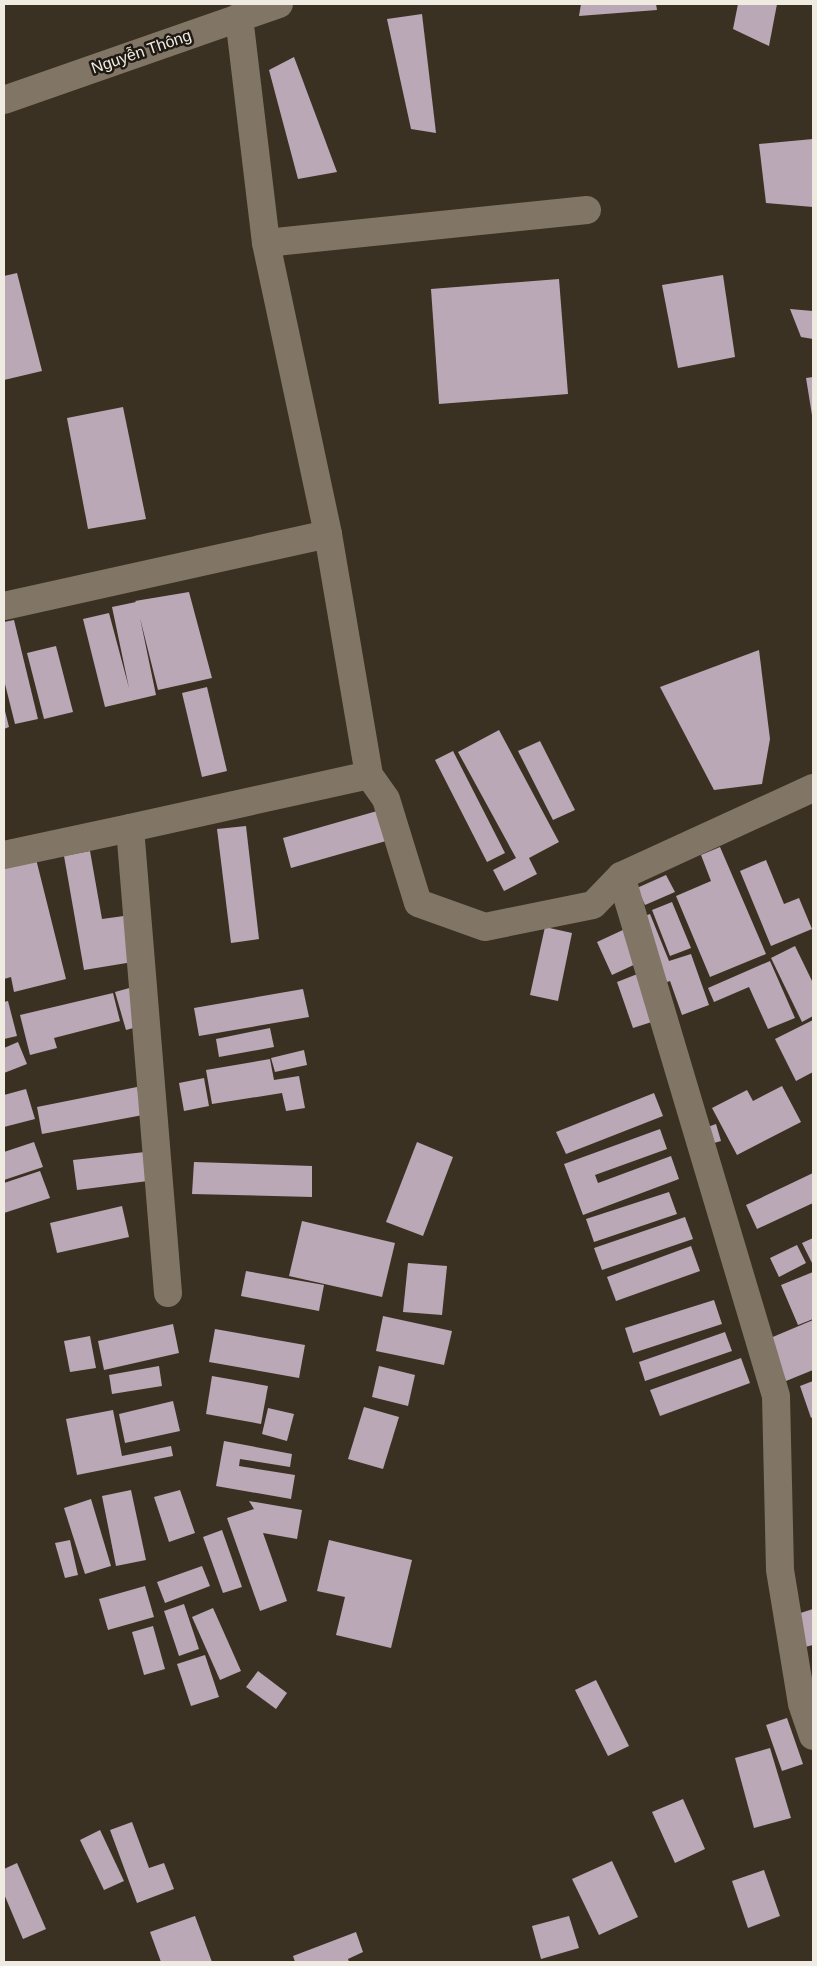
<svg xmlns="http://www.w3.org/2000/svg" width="817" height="1966" viewBox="0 0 817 1966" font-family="Helvetica,sans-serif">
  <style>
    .building { fill: #baa8b7 }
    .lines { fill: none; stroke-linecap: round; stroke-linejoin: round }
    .minor { stroke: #817665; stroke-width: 28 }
    .labels { text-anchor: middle; stroke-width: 5; stroke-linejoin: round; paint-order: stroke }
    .street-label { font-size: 16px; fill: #f0ebe1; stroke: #1e1a13 }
  </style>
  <rect width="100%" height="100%" fill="#3a3122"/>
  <g class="building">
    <polygon points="581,4 656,4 657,10 579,16"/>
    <polygon points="738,4 777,4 769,46 733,29"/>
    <polygon points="422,14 436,133 411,129 387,19"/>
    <polygon points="294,57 337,172 298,179 269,70"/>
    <polygon points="813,139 813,207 766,203 759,144"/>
    <polygon points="17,273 42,371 4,380 4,276"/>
    <polygon points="723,275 735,357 678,368 662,285"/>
    <polygon points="559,279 568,394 439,404 431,289"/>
    <polygon points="790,309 813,311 813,339 801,337"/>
    <polygon points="813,377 813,415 812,415 806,378"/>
    <polygon points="123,407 146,519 88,529 67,418"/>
    <polygon points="189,592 212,678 158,690 140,618 156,695 105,707 83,619 109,613 129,688 112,607 136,602 135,601"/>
    <polygon points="14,620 38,719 15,724 4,680 4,622"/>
    <polygon points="56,646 73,712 44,719 27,653"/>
    <polygon points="759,650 770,739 762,784 714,790 660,687"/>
    <polygon points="207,687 227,771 202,777 182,693"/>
    <polygon points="4,707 9,727 4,729"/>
    <polygon points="499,730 559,842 529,858 537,874 504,891 493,870 516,858 458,752"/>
    <polygon points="540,741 575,810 553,820 518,751"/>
    <polygon points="453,751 505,853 487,862 435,760"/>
    <polygon points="377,811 386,841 291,868 283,838"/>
    <polygon points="246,826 259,939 231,943 217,829"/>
    <polygon points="720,847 766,954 710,977 676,896 711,881 701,855"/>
    <polygon points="90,851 102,919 131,915 139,961 84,970 64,856"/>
    <polygon points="35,855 66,979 14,992 11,977 4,979 4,862"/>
    <polygon points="766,860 784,904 799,898 812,929 771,946 740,871"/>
    <polygon points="666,875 675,892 645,905 637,888"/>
    <polygon points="672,902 691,948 670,956 652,910"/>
    <polygon points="650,914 669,961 691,954 709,1005 682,1015 670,981 667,982 642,917"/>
    <polygon points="545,927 572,933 558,1001 530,995"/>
    <polygon points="625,929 640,962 612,975 597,942"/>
    <polygon points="795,946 813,983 813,1016 802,1022 771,958"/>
    <polygon points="770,961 795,1018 768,1029 749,987 714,1002 708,988"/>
    <polygon points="640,973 658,1020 633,1028 617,982"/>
    <polygon points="133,987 144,1025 126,1030 115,992"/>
    <polygon points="303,989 309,1017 199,1036 194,1008"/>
    <polygon points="113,993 120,1021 54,1038 57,1048 30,1055 20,1015"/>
    <polygon points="8,1001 17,1036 4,1039 4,1002"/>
    <polygon points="813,1020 813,1072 796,1081 775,1039"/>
    <polygon points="270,1028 274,1047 219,1057 216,1039"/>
    <polygon points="18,1042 27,1064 4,1073 4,1048"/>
    <polygon points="304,1050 307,1065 275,1072 271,1058"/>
    <polygon points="270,1059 274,1080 299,1076 305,1108 286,1111 282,1093 212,1104 206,1070"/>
    <polygon points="204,1078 209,1106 184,1111 179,1083"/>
    <polygon points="782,1086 801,1122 737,1155 712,1108 747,1090 753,1101"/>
    <polygon points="137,1087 143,1115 42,1134 37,1107"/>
    <polygon points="26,1089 35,1119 4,1127 4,1095"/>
    <polygon points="654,1093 663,1116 566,1154 556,1132"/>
    <polygon points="716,1124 721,1141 707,1145 702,1129"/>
    <polygon points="660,1129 667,1149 595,1175 598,1183 671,1156 679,1179 583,1215 564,1164"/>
    <polygon points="34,1142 43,1167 4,1180 4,1152"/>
    <polygon points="417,1142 453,1157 423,1236 386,1222"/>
    <polygon points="145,1152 148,1181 77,1190 73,1160"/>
    <polygon points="194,1162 312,1166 312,1197 192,1194"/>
    <polygon points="40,1171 50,1198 4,1213 4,1183"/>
    <polygon points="813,1173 813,1203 757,1229 746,1205"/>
    <polygon points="669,1192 677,1214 594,1242 586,1219"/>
    <polygon points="122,1206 129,1237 57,1253 50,1223"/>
    <polygon points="685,1217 693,1239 602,1270 594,1248"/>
    <polygon points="302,1221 395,1243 382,1297 289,1276"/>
    <polygon points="813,1238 813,1265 802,1243"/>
    <polygon points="797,1245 806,1263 779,1277 770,1258"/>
    <polygon points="691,1246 700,1271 616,1301 607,1277"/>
    <polygon points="408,1263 447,1266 442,1315 403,1312"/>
    <polygon points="246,1271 324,1285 319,1311 241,1296"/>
    <polygon points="813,1272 813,1319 798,1325 781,1285"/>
    <polygon points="714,1300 722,1324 633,1353 625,1328"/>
    <polygon points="383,1316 452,1331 444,1365 376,1351"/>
    <polygon points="813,1320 813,1370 786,1381 768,1339"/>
    <polygon points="173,1324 179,1353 104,1370 98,1341"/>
    <polygon points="215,1329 305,1345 299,1378 209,1362"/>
    <polygon points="725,1332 732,1351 645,1381 639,1362"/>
    <polygon points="90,1336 96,1368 70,1372 64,1341"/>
    <polygon points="741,1358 750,1383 660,1416 650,1390"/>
    <polygon points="159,1366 162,1386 112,1394 109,1375"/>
    <polygon points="379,1366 415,1375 408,1406 372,1397"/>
    <polygon points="212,1376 268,1386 261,1424 206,1414"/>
    <polygon points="813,1381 813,1417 811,1418 800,1386"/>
    <polygon points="173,1401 180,1431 125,1443 119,1414"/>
    <polygon points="364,1407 399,1417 383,1469 348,1459"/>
    <polygon points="268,1408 294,1414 287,1441 262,1434"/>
    <polygon points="113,1410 122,1456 171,1446 173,1456 77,1475 66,1419"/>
    <polygon points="224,1441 292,1454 290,1467 240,1459 239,1466 295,1475 291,1499 216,1486"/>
    <polygon points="131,1490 146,1560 116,1566 102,1496"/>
    <polygon points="180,1490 195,1533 169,1542 154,1497"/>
    <polygon points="91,1499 111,1566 85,1574 64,1508"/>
    <polygon points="249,1501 302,1510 297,1539 263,1533 287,1601 260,1611 227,1518 254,1509"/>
    <polygon points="222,1530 242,1587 223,1593 203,1537"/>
    <polygon points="70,1540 78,1575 65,1578 55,1543"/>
    <polygon points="329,1540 412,1560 391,1648 336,1635 345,1597 317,1591"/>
    <polygon points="202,1566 210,1586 165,1603 157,1582"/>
    <polygon points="145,1586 154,1617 108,1630 99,1599"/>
    <polygon points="184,1604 199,1649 179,1656 164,1611"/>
    <polygon points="213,1608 241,1671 220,1680 192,1617"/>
    <polygon points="813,1609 813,1645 801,1648 791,1616"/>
    <polygon points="153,1626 165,1669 144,1675 132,1632"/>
    <polygon points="205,1655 219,1697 191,1706 177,1664"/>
    <polygon points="258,1671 287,1693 276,1709 246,1687"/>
    <polygon points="596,1680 629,1746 608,1756 575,1690"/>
    <polygon points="787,1718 803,1764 782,1771 766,1725"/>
    <polygon points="770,1748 791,1818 754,1828 735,1758"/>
    <polygon points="683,1799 705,1849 675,1863 652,1812"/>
    <polygon points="132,1822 149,1868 164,1863 174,1889 137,1903 110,1830"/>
    <polygon points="100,1830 124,1881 104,1890 80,1840"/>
    <polygon points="612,1861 638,1917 599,1935 572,1879"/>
    <polygon points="17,1863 46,1929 23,1939 4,1894 4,1869"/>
    <polygon points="764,1870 780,1916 748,1928 732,1881"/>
    <polygon points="195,1916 212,1962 161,1962 150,1932"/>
    <polygon points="569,1916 579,1948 541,1959 532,1926"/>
    <polygon points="356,1932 363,1952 348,1959 349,1962 295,1962 293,1956"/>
  </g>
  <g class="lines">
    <g class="minor">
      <polyline points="239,17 266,243 328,534 369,775 386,799 418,903 485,927 593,905 621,876 813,788"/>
      <polyline points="4,100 279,4"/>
      <polyline points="266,243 587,210"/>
      <polyline points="4,606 328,534"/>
      <polyline points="4,855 130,828"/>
      <polyline points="621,876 776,1396 780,1570 802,1704 813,1736"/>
      <polyline points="168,1293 130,828 369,775"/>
    </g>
  </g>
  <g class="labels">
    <g class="street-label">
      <text transform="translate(141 51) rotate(-19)" y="6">Nguyễn Thông</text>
    </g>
  </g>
  <rect width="817" height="1966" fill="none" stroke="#f0ebe1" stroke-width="10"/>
</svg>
